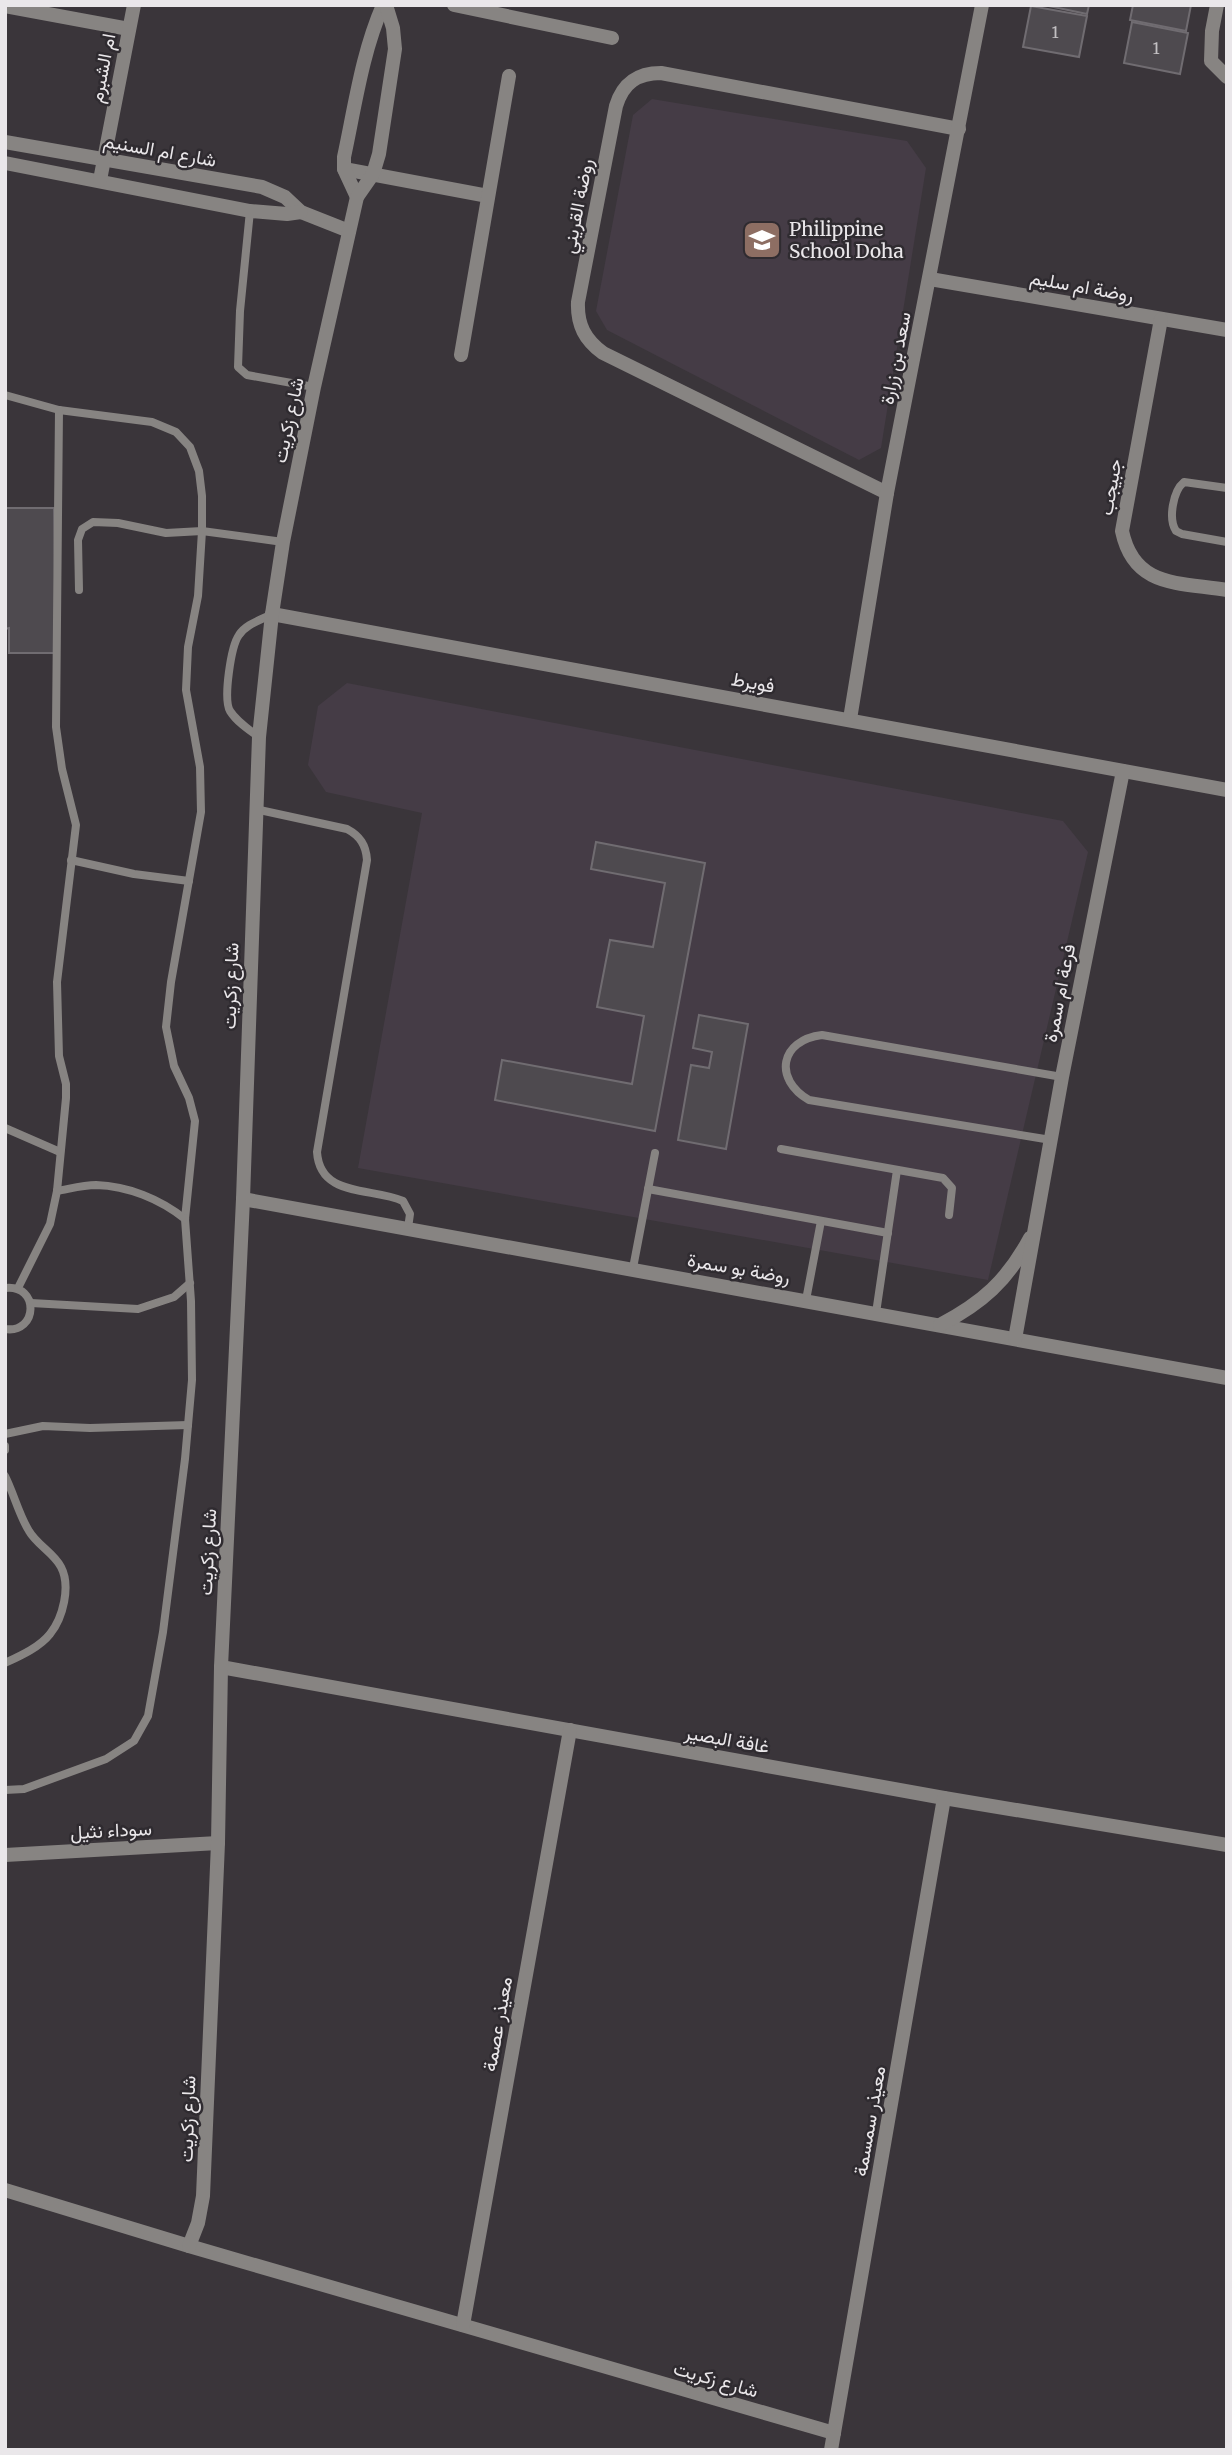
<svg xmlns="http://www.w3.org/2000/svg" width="1232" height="2455" viewBox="0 0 1232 2455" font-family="Merriweather,Vazirmatn,serif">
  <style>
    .built { fill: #453c46 }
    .building { fill: #4e4a4f; stroke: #706c71; stroke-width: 2 }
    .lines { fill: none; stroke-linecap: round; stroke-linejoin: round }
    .lane { stroke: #878482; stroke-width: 8 }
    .street { stroke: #878482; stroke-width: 14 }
    .labels { text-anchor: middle; stroke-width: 5; stroke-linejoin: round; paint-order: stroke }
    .number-label { font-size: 16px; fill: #c3c0c3 }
    .street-label { font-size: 19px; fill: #eae7ea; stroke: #2f2b30 }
    .poi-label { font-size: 19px; fill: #eae7ea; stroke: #2f2b30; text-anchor: start }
  </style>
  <rect width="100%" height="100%" fill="#3a353a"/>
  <g class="built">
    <polygon points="652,99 907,141 926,168 881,448 859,460 607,330 596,311 633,115"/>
    <polygon points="347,683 1063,821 1088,852 988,1280 358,1168 422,813 326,792 308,765 318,706"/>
  </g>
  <g class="building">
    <polygon points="1044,5 1089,5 1087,14"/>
    <polygon points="1133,5 1191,5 1186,31 1130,20"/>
    <polygon points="1031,6 1087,16 1079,57 1023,47"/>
    <polygon points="1132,22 1188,33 1180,74 1124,63"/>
    <polygon points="5,508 54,508 56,653 9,653 9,628 5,629"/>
    <polygon points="596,842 705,863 655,1131 495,1100 502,1060 632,1084 644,1016 597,1007 610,940 653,947 665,883 591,869"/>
    <polygon points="699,1015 748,1024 726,1149 678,1140 691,1065 709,1068 712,1052 693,1048"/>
  </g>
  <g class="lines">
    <g class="lane">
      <polyline points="250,211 240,311 238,367 247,375 314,387"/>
      <polyline points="5,395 59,410 152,422 176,432 190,447 199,471 202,496 202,531 198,596 188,647 186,690 200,767 201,812 171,982 166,1027 174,1066 189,1098 195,1121 185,1219 191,1301 192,1380 185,1459 163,1632 148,1716 134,1741 106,1759 24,1789 5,1790"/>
      <path d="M1227,488L1184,482C1173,491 1168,519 1176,531L1182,534L1227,542"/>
      <polyline points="79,590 78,540 82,529 93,522 118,523 166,533 202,531 283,542"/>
      <path d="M259,737C249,730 237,722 230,711C223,699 231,646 239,635C246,624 261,620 272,614"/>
      <path d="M255,809L347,829C360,836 366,845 367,860L317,1152C320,1198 372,1187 403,1201L410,1214L408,1228"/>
      <polyline points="71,860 134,874 189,881"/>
      <polyline points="5,1128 60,1152"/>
      <path d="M1051,1140L809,1100C773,1079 780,1040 822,1035L1062,1077"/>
      <polyline points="781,1149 943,1178 952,1188 949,1215"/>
      <polyline points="648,1189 888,1233"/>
      <path d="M57,1191C69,1189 83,1185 96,1185C128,1186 160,1199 185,1219"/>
      <polyline points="633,1268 655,1153"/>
      <path d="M5,1288C40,1284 38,1334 5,1329"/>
      <polyline points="18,1288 50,1224 57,1191 66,1098 66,1084 59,1056 57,982 76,825 62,769 56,727 59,410"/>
      <polyline points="806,1300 821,1221"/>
      <polyline points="31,1303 138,1309 174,1297 190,1283"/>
      <polyline points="876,1313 897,1170"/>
      <polyline points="5,1434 43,1426 90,1428 188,1425"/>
      <polyline points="5,1446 5,1450"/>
      <path d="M5,1476C14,1494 19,1515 29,1531C37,1545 54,1553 61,1567C71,1586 63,1618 50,1634C40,1647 20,1656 5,1663"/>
    </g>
    <g class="street">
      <polyline points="454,5 612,38"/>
      <polyline points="1217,5 1212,31 1211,61 1227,77"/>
      <polyline points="5,6 129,29"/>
      <polyline points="5,142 262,187 285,197 301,212 349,231"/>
      <polyline points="5,163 250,211 287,214 301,212"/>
      <polyline points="344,169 488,196"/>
      <polyline points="100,180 134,5"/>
      <path d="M357,197L344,169V157C355,106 362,53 383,5"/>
      <polyline points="930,279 1227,330"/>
      <path d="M1161,319L1122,531C1134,588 1179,582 1227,590"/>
      <polyline points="461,355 509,76"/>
      <path d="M887,493L603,353C585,340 577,325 578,302L616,106C623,83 637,73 661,73L959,129"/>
      <polyline points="272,614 1227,790"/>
      <polyline points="850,719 887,493 982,5"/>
      <polyline points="243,1199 1227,1378"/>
      <path d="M940,1325C982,1303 1007,1281 1030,1238"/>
      <polyline points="1015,1339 1062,1077 1123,771"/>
      <polyline points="221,1667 944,1798 1227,1845"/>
      <polyline points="5,1855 218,1843"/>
      <polyline points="5,2190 189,2246 834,2433"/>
      <polyline points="189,2246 198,2223 203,2196 218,1843 221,1667 243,1199 259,737 272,614 283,542 314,387 357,197 373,174 379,154 395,49 393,28 386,5"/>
      <polyline points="463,2325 570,1730"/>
      <polyline points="831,2450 944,1798"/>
    </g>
  </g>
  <defs>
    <g id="school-square" transform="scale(2.0125)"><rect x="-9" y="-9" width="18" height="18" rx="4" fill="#8d6e63" stroke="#2f2b30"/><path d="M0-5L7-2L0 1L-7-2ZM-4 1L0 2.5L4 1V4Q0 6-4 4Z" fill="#fff"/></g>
  </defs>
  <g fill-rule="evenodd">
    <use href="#school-square" x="762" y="240"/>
  </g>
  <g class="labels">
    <g class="number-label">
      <text x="1055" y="38">1</text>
      <text x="1156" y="54">1</text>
    </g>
    <g class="street-label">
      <text transform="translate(102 68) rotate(-79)" y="7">ام الشبرم</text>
      <text transform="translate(160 150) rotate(10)" y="7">شارع ام السنيم</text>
      <text transform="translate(577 206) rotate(-79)" y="7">روضة القريني</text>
      <text transform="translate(1082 286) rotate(10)" y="7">روضة ام سليم</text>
      <text transform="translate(895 358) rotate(-79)" y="7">سعد بن زرارة</text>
      <text transform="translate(288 420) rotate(-78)" y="7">شارع زكريت</text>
      <text transform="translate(1110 487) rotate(-80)" y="7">جبيجب</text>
      <text transform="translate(753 682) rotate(10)" y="7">فويرط</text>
      <text transform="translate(230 986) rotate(-88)" y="7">شارع زكريت</text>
      <text transform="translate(1059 993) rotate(-79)" y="7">فرعة ام سمرة</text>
      <text transform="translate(739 1268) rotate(10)" y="7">روضة بو سمرة</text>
      <text transform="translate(207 1552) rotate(-87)" y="7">شارع زكريت</text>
      <text transform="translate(727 1739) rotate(10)" y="7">غافة البصير</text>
      <text transform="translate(111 1830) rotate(-3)" y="7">سوداء نثيل</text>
      <text transform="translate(497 2024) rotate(-80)" y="7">معيذر عصمة</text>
      <text transform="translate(187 2119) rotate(-88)" y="7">شارع زكريت</text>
      <text transform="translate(869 2121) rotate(-80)" y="7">معيذر سمسمة</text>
      <text transform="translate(716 2379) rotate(16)" y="7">شارع زكريت</text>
    </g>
    <g class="poi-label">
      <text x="789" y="236">Philippine<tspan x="789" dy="22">School Doha</tspan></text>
    </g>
  </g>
  <rect width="1232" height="2455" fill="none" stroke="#eae7ea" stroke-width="14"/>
</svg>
